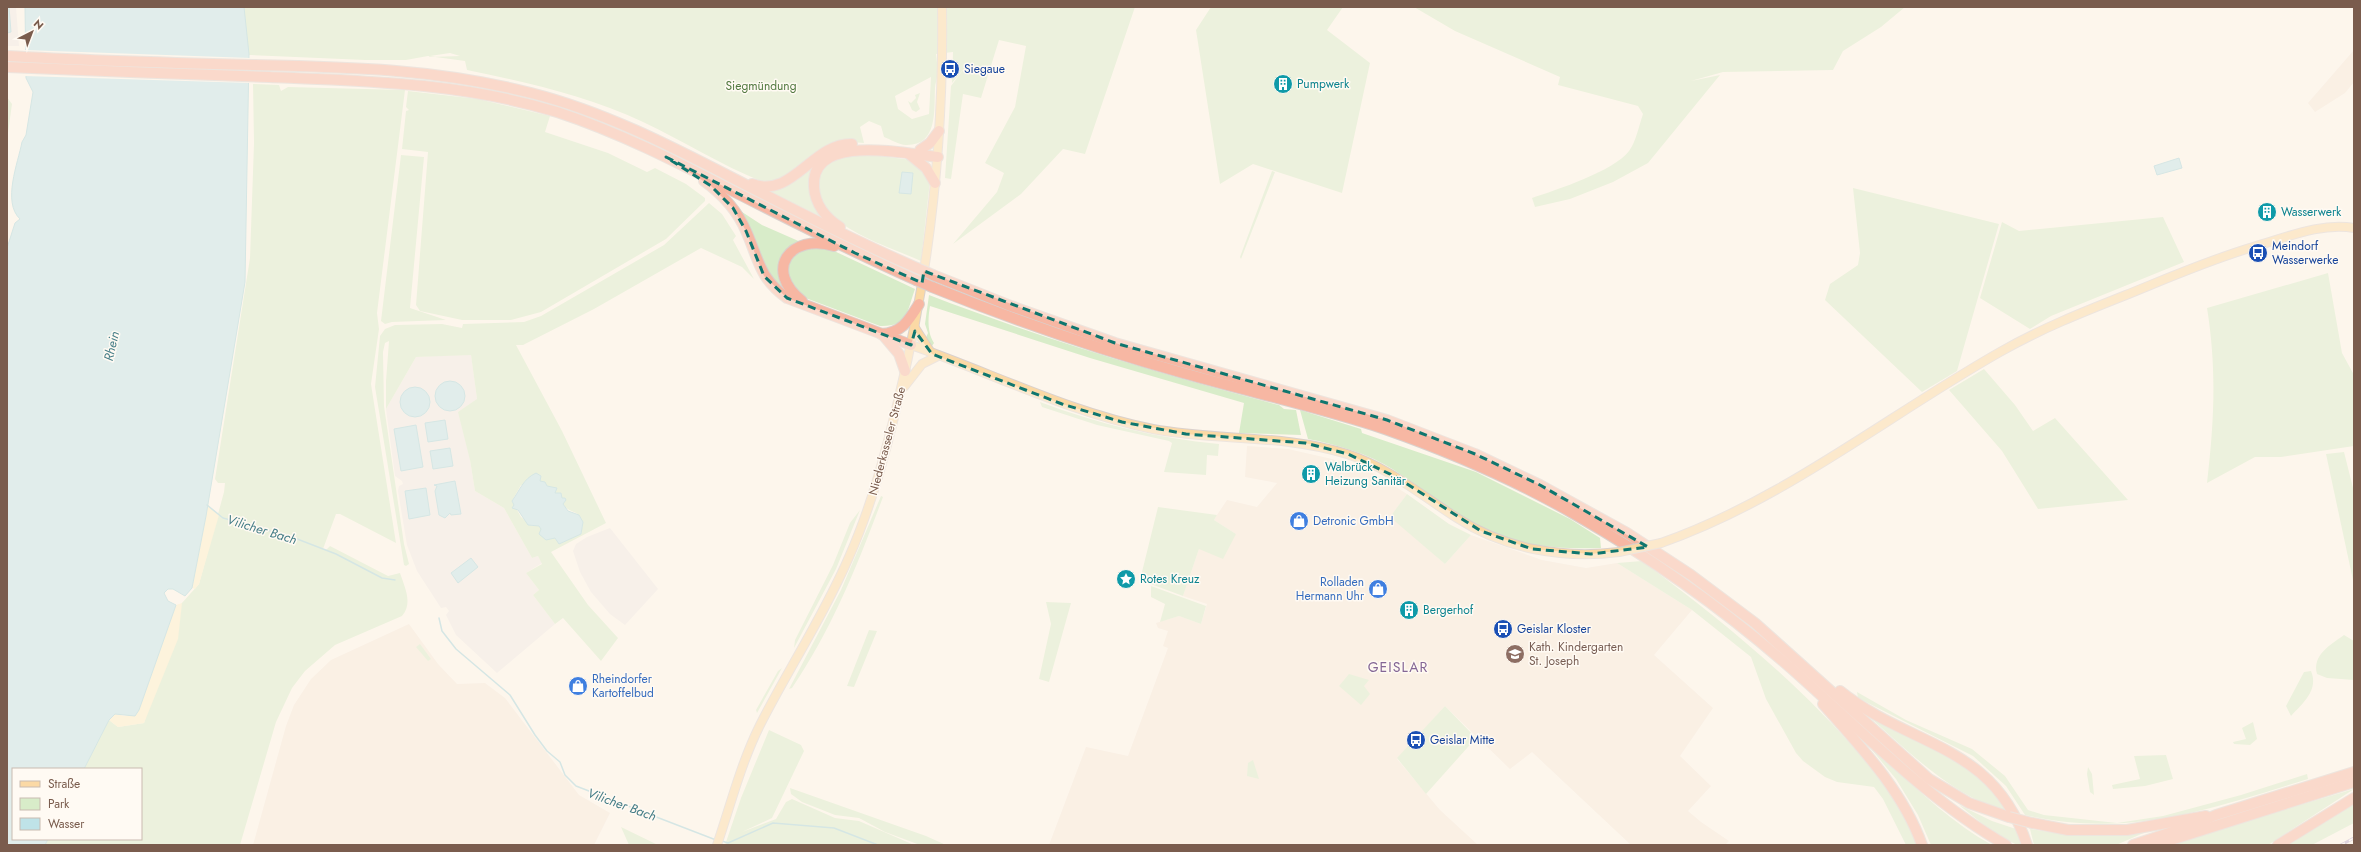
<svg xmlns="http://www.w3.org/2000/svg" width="2361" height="852" viewBox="0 0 2361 852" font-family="Jost,sans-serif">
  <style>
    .residential { fill: #f5e8da }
    .industrial { fill: #efe9e4 }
    .green { fill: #d8ecc9; fill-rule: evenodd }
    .sand { fill: #fcefc7 }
    .water { fill: #bfe3e8; stroke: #a5d3da }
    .pier { fill: #fdf6ec }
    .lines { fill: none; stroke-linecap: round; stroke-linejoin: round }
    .stream { stroke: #a5d3da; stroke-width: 1.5 }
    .major-casing { stroke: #dad1cd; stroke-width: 10 }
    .highway-casing { stroke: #dad1cd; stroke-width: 12 }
    .major { stroke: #fbd9a5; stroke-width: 8 }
    .highway { stroke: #f7b7a3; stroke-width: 10 }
    .rail-casing { stroke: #b9a8c9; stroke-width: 3 }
    .rail { stroke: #fffaf3; stroke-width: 1.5; stroke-dasharray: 4.5; stroke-linecap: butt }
    .major-bridge-casing { stroke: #dad1cd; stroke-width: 10; stroke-linecap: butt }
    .highway-bridge-casing { stroke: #dad1cd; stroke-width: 12; stroke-linecap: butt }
    .major-bridge { stroke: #fbd9a5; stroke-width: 8 }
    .highway-bridge { stroke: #f7b7a3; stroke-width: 10 }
    .marked { fill: none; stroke: #0f766e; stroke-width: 3; stroke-dasharray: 8 5; stroke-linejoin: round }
    .labels { text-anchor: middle; stroke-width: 3; stroke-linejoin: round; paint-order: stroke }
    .transit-label { font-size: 12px; fill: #164399; stroke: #fffaf3; text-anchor: start }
    .culture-label { font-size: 12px; fill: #0d838f; stroke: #fffaf3; text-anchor: start }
    .park-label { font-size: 12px; fill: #537a41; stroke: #fffaf3 }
    .street-label { font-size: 12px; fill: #7a5c4d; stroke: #fffaf3 }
    .shop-label { font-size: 12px; fill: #366cbe; stroke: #fffaf3; text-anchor: start }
    .education-label { font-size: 12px; fill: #785e54; stroke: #fffaf3; text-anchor: start }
    .water-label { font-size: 13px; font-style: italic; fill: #437c86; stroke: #fffaf3 }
    .quarter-label { font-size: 14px; letter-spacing: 1px; fill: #846695; stroke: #fffaf3 }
  </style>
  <rect width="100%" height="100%" fill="#fdf6ec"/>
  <g class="residential">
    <polygon points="2354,50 2354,82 2345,93 2315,112 2308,103"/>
    <polygon points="1247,446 1288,449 1332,459 1375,474 1407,494 1391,516 1445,564 1471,535 1542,560 1586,568 1617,563 1692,610 1654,655 1713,708 1680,756 1711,786 1688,811 1701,822 1729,841 1725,845 1631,845 1532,752 1510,769 1445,706 1397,759 1440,810 1478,845 1049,845 1086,747 1128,756 1168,648 1163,646 1168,631 1158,628 1156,623 1179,616 1201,624 1207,604 1183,596 1199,549 1236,534 1214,520 1217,515 1227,500 1257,507 1277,483 1245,477"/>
    <polygon points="409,624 438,664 457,684 485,683 505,698 579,795 610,813 594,845 253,845 286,726 294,705 311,679 331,660"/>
  </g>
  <g class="industrial">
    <polygon points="7,7 16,7 19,46 7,46"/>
    <polygon points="471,354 477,399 470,460 475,491 504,508 532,558 538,556 542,563 526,573 539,590 533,595 555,624 497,673 456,635 446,615 449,611 446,607 441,608 417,571 407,545 398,491 399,486 403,484 402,481 395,476 386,409 416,357"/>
    <polygon points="610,528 658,589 625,625 610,614 591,592 580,572 573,551 576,544 587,537"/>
  </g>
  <g class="green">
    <path d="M145,7H1135L1085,154L1063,149L1021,194L953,244L997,192L1004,173L985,163L1015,107L1026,46L999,40L981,98L963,94L951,179L945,178L951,86L966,66L952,83L953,52L936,54C937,61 938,69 937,76C937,80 935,84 935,88C934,110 938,145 907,145C901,146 890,139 884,137L881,126L869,121L860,127L864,143L851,142L786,177L774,182H763C721,165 683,141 643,122C588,96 526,82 467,70L465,61L428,56L406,60H365L153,51ZM450,53L460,56L429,57L430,56ZM931,77L929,114L912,119L898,109L895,96Z"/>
    <polygon points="1211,7 1343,7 1327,30 1370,63 1342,193 1253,164 1220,184 1196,30"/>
    <path d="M1414,7H1905L1881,27L1843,51L1833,70L1723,72L1691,81L1720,75L1648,163L1613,182L1570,199L1535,207L1532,198C1556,190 1614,171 1629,151C1636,142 1639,125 1643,114L1638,106L1558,85L1560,77L1455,31Z"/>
    <path d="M253,84L279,85L281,91L288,87L405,90L377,313L379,329L371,384L396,543L340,514H336L323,549L326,550L330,546L388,576L400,573C405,588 413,603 402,616L335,645L305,671L292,688L276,722L240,845H45L48,839H141V769H84L109,720L118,727L144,723L181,604L199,584L224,492L225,483H218L215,479L250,258L254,143Z"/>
    <polygon points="408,91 478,99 550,116 545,132 608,153 647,172 655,168 686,184 705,198 705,201 666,239 541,312 511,320 462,320 420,311 416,305 428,152 402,149 406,111 409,110 406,107"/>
    <polygon points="920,93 917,102 920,109 916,112 912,110 908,101 911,103 916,98 915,95"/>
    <polygon points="7,97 12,104 7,140"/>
    <path d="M856,153L912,160L919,164L930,181L921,261C892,248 848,235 827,210C821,204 820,196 819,188C814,163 838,159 856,153Z"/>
    <polygon points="401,155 424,157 410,308 446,320 392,322 385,324 381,321"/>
    <polygon points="817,160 813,173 822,217 764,189"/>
    <polygon points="1272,171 1275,172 1241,259 1240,257"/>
    <polygon points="1853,188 1999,224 1957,371 1922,392 1825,300 1830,284 1858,265 1860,253"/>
    <path d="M709,203L722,214L736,236L733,240L754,279L742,267L701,248L594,309L523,345H516L562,431L606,523L551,552L588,605L618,638L601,661L563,618L555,624L533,595L539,590L526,573L542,564L538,556L532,558L504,508L475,491L470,460L458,412L477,399L471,355L416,357L386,409V381L389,341L385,343L383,352L384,406L404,544L409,564L406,566L404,565L375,387L380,336L385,329L395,325L442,324L462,328L463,324L524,322L541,316L664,245ZM521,485L547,486L562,498C563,511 571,509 579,515L583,522L581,534L570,537L564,542L557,540L536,524L532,526L521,517L512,501Z"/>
    <polygon points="739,210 762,225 803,243 788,253 787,294 768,275"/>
    <polygon points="2163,217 2184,262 2051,316 2030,329 1980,298 2002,222 2019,231"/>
    <path d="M814,248L832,250L915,289C907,311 908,327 880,326L803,297C787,287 781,264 798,252C802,249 809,249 814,248Z"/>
    <path d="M2328,273L2342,353L2354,375V446L2281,457H2255L2207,483C2214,422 2217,370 2207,308Z"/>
    <path d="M929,295C1043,339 1160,374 1279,405L1284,409L1296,410L1301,435L1239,433L1244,403L1090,358L930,306C928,318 927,332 934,343L932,346L925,340L928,333L925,324Z"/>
    <polygon points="1984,369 2015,405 2033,431 2055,418 2128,500 2038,509 2002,451 1949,390"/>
    <path d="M1040,402C1099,424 1157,438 1219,444L1218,456L1207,455L1206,475L1164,472L1172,443L1169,441L1097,425L1042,407Z"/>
    <path d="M1300,410L1361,429L1362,433L1476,472L1570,519L1600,538L1601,548C1562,549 1522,547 1485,530C1452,514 1424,489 1394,470C1367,453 1338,445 1308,439Z"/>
    <polygon points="2344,452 2354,492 2354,585 2326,454"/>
    <polygon points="1407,494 1449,524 1471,535 1445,564 1390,517"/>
    <path d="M881,496L883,497C858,564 832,629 792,688L789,689L841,590Z"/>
    <polygon points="1158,507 1217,515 1214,520 1236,534 1223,559 1199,549 1183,596 1140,580"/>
    <polygon points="860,510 836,569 794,648 795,640 833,565 850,523"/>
    <path d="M1642,561C1720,619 1797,681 1861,756C1883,782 1906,812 1917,845H1906L1883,799L1874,787L1837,782L1825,777L1803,761L1796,753L1766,699L1751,657L1692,610L1617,563Z"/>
    <polygon points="1151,586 1206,606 1201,624 1179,616 1160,622 1165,604 1151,597"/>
    <polygon points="1046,602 1071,603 1049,682 1039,679 1051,624"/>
    <polygon points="869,630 877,631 854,687 847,686"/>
    <path d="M2344,635L2354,641V680L2327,678L2317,674C2312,655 2330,645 2344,635Z"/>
    <polygon points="420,644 431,659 428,661 416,647"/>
    <polygon points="782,668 757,713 756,710 778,671"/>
    <path d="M2311,671C2319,690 2303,703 2291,716L2286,706L2304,672Z"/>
    <polygon points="1349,674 1369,680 1364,686 1370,694 1361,705 1339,686"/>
    <path d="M1857,692L1906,720L1972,749L2005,776L2028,810L2044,815L2117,823L2163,816L2241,795L2307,774L2308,779C2210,809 2129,839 2025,815L2006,786L1973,756L1858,698Z"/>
    <polygon points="1445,706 1476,738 1426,794 1397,758"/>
    <path d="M1865,713L1941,751L1988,783L2009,813C1951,795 1910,753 1865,713Z"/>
    <polygon points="2253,722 2257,739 2250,745 2234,744 2233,742 2246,739 2242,728"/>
    <polygon points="769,730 801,745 804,751 772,818 742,832 776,819 786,802 792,799 835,818 859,821 914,845 725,845 741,798"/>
    <path d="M1857,732C1899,771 1941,817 1992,845H1931L1918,815L1896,779Z"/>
    <polygon points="2166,755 2173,779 2145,786 2113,789 2112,785 2140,779 2134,756"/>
    <polygon points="1253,760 1259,779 1247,776 1248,763"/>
    <polygon points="2088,767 2092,774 2094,795 2090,792 2087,774"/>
    <polygon points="790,788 926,836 946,845 920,845 885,832 859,818 835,815 802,802 791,794"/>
    <polygon points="2354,789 2268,845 2170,845 2191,837"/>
    <polygon points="2354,802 2354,823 2312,845 2288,845"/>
    <polygon points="1959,805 1992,821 2016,829 2021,845 2017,845 1994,833"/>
    <polygon points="621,827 658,845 629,845"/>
    <path d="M2030,829C2069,836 2107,838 2146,832L2116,845H2034Z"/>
  </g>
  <g class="sand">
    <polygon points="208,505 219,515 199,584 195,589 192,588"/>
    <polygon points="182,603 178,639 144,723 118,727 109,720 115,714 125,716 139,710 176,605"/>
  </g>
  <g class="water">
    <polygon points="7,7 9,7 11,32 7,33"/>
    <path d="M25,7H244L249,54L245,282L206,516L192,588L185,596L173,589H168L164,593L168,601L176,605L139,710L135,716L115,714L109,720L84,769H13V839H48L45,845H7V248L15,223L20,219C2,202 18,163 22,142L26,135L33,92L26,78Z"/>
    <polygon points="2179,158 2182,168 2157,175 2154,166"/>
    <polygon points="902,172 913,173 911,194 899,193"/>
    <circle cx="450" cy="396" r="15"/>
    <circle cx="415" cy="402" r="15"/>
    <polygon points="445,420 448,439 428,442 425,423"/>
    <polygon points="416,425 423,467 401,471 394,429"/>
    <polygon points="450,448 453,466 433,469 430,451"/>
    <path d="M536,473L541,476L540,481L545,482L547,486L557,488L555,493H561L562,498H565L566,500L563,504L568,511L579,515L583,522L581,534L559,544L555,538L546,540L539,534L541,529L539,526L528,525L518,510L512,508L514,505L512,501C520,490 523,479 536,473Z"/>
    <polygon points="455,481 461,514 451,515 450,513 445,518 439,515 435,491 437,486 434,485"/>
    <polygon points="426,488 430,515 409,519 405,491"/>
    <polygon points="471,558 478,567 458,583 451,573"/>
  </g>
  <polygon class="pier" points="24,50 251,58 251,83 24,76"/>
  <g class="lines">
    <g class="stream">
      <polyline points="207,505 223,518 292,537 336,554 382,578 395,580"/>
      <polyline points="439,618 442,631 456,649 510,695 535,735 547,751 560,762 565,775 576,786 716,840"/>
      <polyline points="722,841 728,843 773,823 834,828 878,845"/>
    </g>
    <g class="major-casing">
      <g id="major">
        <polyline points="915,328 931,353"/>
        <path d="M911,345C992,373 1068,412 1153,429C1217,441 1284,434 1347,454C1388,467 1421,495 1457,518C1505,549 1563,559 1619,552"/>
        <polyline points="904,387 922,364 938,356"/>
        <path d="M1661,543C1784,500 1887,416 2000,352C2040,329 2083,312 2126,295C2168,278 2209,260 2253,247C2285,238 2321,222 2354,228"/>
        <path d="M717,845C731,804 741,763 760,725C789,668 824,615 849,557C872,505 886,451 899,397C930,269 944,139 942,7"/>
      </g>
    </g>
    <g class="highway-casing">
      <g id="highway">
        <path d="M7,56C90,61 173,63 255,65C351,67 437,69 531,93C610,113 682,152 754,189C808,217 862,244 917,268"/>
        <path d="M7,67C94,71 182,74 269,77C367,81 463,83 557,112C618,132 675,161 731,190C792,221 853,252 916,280"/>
        <polyline points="920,150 930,143 939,131"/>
        <polyline points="909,154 926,168 935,183"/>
        <path d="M704,181C722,194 737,210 746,231C759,260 759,278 787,298L911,345"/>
        <path d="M752,184C793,199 812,143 852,144"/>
        <path d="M840,227C826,218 815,204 814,187C810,132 907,154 938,157"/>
        <polyline points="933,275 1011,306 1115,343 1387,420 1475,454 1540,485 1627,533 1691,575 1755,623 1929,779 1969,803 2009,817"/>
        <path d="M932,287C1014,320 1097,349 1183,373C1250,392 1319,407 1385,429C1450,452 1516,480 1576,515C1653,559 1725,610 1792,669C1861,730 1926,799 2006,845"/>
        <path d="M802,301C763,270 790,233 834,246"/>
        <path d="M881,334C902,333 909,320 919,304"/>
        <polyline points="883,335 899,354 905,371"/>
        <path d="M1840,691C1911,748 1994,743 2027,845"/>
        <path d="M1823,704C1860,746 1903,791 1922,845"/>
        <polyline points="2032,823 2068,830 2127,830 2206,816"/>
        <polyline points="2133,845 2190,826 2216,815 2354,772"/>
        <polyline points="2155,845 2354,782"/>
        <polyline points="2278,845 2354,798"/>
      </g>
    </g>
    <use href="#major" class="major"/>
    <use href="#highway" class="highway"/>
    <g class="rail-casing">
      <polyline id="rail" points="2341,845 2354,838"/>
    </g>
    <use href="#rail" class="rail"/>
    <g class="major-bridge-casing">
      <polyline id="major-bridge" points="1619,552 1661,543"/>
    </g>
    <g class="highway-bridge-casing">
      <g id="highway-bridge">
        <polyline points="917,268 933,275"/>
        <polyline points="916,280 932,287"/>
        <polyline points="2009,817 2032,823"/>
      </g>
    </g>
    <use href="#major-bridge" class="major-bridge"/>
    <use href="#highway-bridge" class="highway-bridge"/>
  </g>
  <path d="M0 0H2361V852H0ZM666,157L855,253L922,283L924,271L1115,343L1387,420L1475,454L1540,485L1648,547L1591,554L1532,549L1481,531L1396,477L1348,454L1305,443L1186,434L1122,422L1062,404L932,354L915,331L911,345L787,298L764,276L746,231L733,208L711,186Z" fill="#fdf6ec" fill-opacity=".55" fill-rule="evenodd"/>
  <path class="marked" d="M666,157L855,253L922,283L924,271L1115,343L1387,420L1475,454L1540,485L1648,547L1591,554L1532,549L1481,531L1396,477L1348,454L1305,443L1186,434L1122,422L1062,404L932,354L915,331L911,345L787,298L764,276L746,231L733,208L711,186Z"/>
  <defs>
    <g id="bus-disc" transform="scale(1)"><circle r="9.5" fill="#1a4fb4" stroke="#fffaf3"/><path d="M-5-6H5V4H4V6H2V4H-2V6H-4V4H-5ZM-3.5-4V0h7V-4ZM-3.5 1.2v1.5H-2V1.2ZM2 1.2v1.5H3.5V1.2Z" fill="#fff"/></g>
    <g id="building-disc" transform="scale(1)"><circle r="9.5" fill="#0f9aa8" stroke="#fffaf3"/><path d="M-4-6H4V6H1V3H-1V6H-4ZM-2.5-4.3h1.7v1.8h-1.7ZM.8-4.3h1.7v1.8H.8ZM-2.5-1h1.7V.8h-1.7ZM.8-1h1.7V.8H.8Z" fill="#fff"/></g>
    <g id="shop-disc" transform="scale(1)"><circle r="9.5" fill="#3f7fe0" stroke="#fffaf3"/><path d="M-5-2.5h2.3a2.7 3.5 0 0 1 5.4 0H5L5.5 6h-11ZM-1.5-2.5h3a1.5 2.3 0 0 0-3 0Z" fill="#fff"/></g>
    <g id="sight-disc" transform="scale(1)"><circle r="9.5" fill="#0f9aa8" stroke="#fffaf3"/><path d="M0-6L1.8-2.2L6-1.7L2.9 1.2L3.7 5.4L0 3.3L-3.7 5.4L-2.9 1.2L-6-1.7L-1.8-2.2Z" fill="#fff"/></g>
    <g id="school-disc" transform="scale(1)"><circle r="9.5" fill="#8d6e63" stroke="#fffaf3"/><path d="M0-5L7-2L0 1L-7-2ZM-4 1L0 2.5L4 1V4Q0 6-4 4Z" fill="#fff"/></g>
  </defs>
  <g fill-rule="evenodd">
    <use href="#bus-disc" x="950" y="69"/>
    <use href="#building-disc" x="1283" y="84"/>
    <use href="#building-disc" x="2267" y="212"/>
    <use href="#bus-disc" x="2258" y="253"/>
    <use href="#building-disc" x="1311" y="474"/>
    <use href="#shop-disc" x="1299" y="521"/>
    <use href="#sight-disc" x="1126" y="579"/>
    <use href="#shop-disc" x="1378" y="589"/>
    <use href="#building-disc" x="1409" y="610"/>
    <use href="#bus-disc" x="1503" y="629"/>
    <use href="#school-disc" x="1515" y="654"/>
    <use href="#shop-disc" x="578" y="686"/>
    <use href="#bus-disc" x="1416" y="740"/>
  </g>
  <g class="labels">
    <g class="transit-label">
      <text x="964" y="73">Siegaue</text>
      <text x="2272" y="250">Meindorf<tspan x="2272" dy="14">Wasserwerke</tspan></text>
      <text x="1517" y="633">Geislar Kloster</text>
      <text x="1430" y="744">Geislar Mitte</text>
    </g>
    <g class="culture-label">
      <text x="1297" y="88">Pumpwerk</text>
      <text x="2281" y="216">Wasserwerk</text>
      <text x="1325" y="471">Walbrück<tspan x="1325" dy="14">Heizung Sanitär</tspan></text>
      <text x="1140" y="583">Rotes Kreuz</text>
      <text x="1423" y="614">Bergerhof</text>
    </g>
    <g class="park-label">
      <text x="761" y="90">Siegmündung</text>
    </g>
    <g class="street-label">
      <text transform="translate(887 441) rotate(-75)" y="4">Niederkasseler Straße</text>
    </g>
    <g class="shop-label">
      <text x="1313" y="525">Detronic GmbH</text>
      <text x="1364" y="586" text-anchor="end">Rolladen<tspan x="1364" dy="14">Hermann Uhr</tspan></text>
      <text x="592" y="683">Rheindorfer<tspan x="592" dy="14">Kartoffelbud</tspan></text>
    </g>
    <g class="education-label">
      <text x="1529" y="651">Kath. Kindergarten<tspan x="1529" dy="14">St. Joseph</tspan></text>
    </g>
    <g class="water-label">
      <text transform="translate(111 346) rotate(-77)" y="5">Rhein</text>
      <text transform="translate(262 529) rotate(17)" y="5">Vilicher Bach</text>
      <text transform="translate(622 804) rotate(20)" y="5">Vilicher Bach</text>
    </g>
    <g class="quarter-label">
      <text x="1398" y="672">GEISLAR</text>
    </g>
  </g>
  <rect width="2361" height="852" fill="none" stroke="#7a5c4d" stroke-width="16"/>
  <rect x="12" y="768" width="130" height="72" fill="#fffaf3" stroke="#cabbb1"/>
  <rect x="20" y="781" width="20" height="6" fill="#fbd9a5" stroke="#cabbb1"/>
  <text x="48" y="788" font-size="12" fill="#7a5c4d">Straße</text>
  <rect x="20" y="798" width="20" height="12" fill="#d8ecc9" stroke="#cabbb1"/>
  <text x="48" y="808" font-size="12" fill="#7a5c4d">Park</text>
  <rect x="20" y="818" width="20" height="12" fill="#bfe3e8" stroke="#cabbb1"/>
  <text x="48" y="828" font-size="12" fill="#7a5c4d">Wasser</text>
  <g transform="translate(32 32) rotate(42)" stroke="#fffaf3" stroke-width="3" paint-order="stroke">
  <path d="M0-3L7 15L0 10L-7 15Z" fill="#7a5c4d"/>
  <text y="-6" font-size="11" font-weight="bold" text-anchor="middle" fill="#7a5c4d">N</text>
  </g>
</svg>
